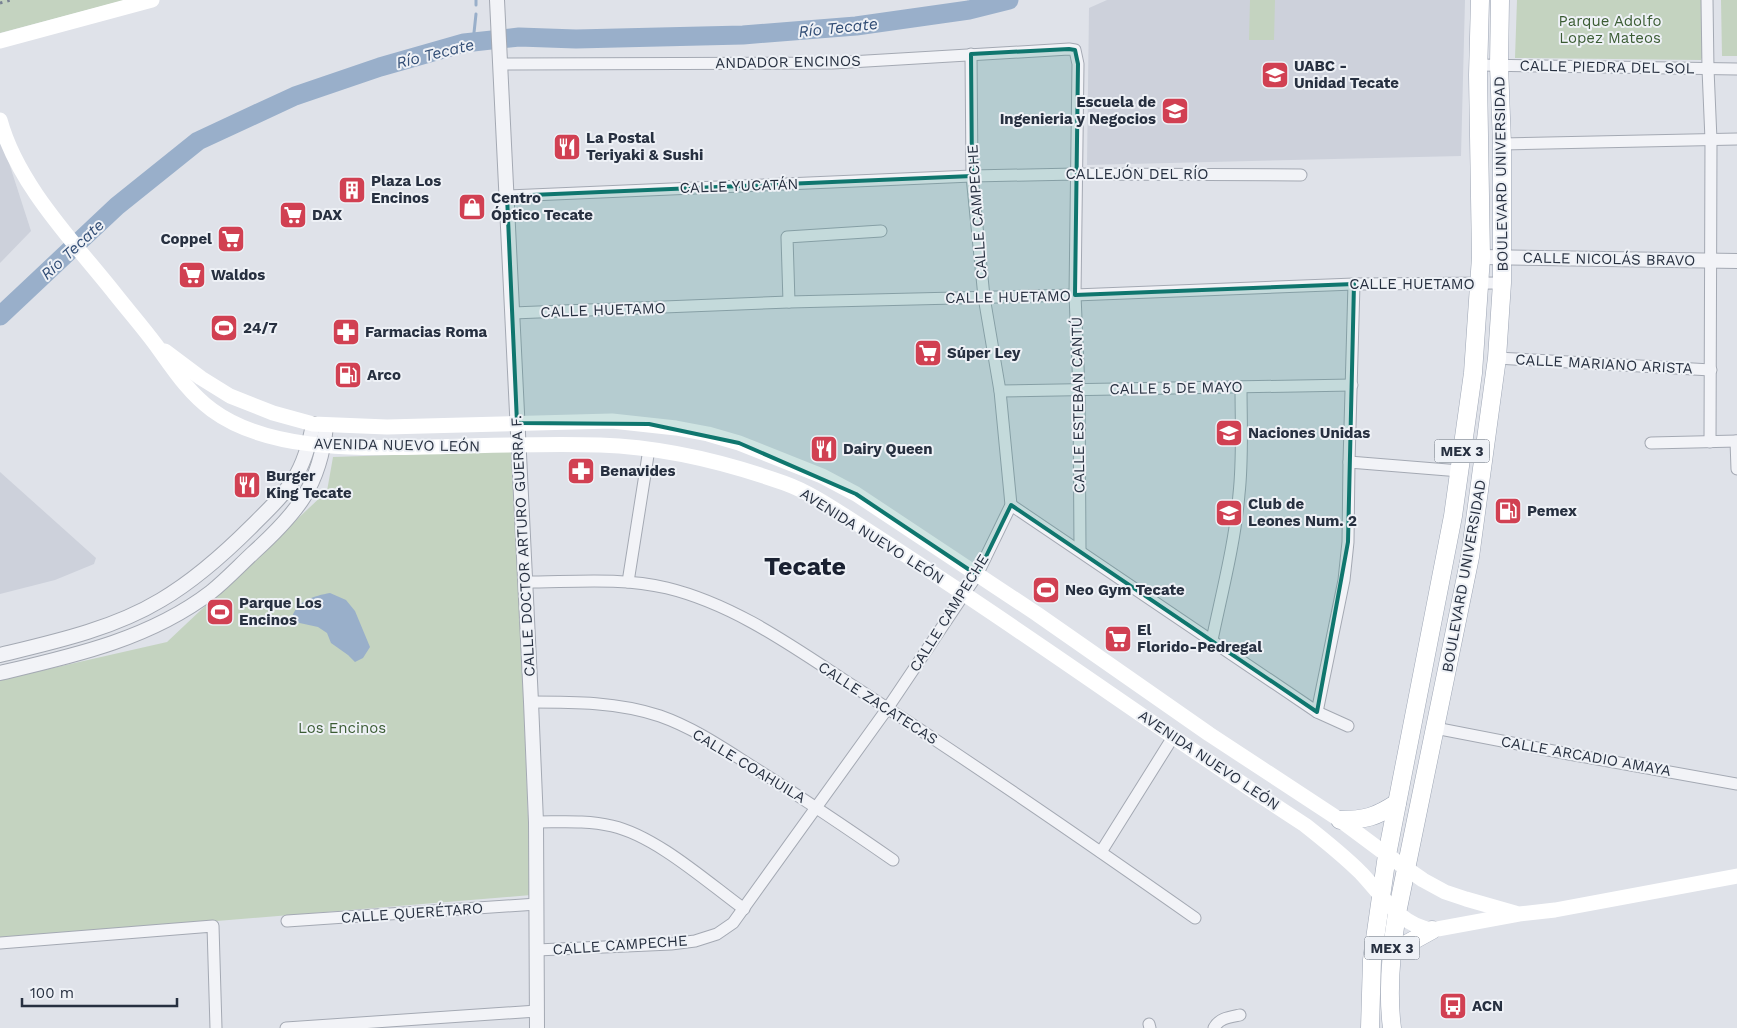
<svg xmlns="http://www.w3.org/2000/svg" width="1737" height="1028" viewBox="0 0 1737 1028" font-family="'Work Sans',sans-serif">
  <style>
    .built { fill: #cdd1db }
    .green { fill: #c4d3c0 }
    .water { fill: #99afca }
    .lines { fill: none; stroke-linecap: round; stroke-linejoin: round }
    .stream { stroke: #99afca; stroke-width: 3 }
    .river { stroke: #99afca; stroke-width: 19 }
    .minor-casing { stroke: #a4a9b3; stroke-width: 13 }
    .tertiary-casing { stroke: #a4a9b3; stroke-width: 16 }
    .primary-casing { stroke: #9ea6b5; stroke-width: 19 }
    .minor { stroke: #f2f3f7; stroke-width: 11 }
    .tertiary { stroke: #f2f3f7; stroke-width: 14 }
    .secondary { stroke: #fff; stroke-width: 15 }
    .primary { stroke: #fff; stroke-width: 18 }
    .rail { stroke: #788193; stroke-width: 3; stroke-dasharray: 2.5 5; stroke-linecap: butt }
    .marked { fill: #0f766e; fill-opacity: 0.2; stroke: #0f766e; stroke-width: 4; stroke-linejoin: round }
    .labels { text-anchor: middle; stroke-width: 4; stroke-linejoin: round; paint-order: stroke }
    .shield { fill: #eef1f6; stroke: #636a77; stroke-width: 1 }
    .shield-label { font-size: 14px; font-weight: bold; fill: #273040 }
    .park-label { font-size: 15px; fill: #3b5c34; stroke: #eef1f6 }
    .street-label { font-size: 15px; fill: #273040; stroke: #eef1f6 }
    .poi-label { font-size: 15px; font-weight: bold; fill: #273040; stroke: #eef1f6; text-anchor: start }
    .water-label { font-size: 16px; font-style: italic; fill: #314d75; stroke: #eef1f6 }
    .town-label { font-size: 25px; font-weight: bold; fill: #1a2131; stroke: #eef1f6 }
  </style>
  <rect width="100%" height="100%" fill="#dfe2e9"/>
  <g class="built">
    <polygon points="1107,0 1465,0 1461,156 1087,165 1089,8"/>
    <polygon points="0,135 31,231 0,263"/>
    <polygon points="0,472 96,558 94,564 55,580 0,594"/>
  </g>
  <g class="green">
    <polygon points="0,0 125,0 0,33"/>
    <polygon points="1250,0 1275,0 1274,40 1249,40"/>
    <polygon points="1517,0 1703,0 1703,55 1701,60 1515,58"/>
    <polygon points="1721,0 1737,0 1737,56 1722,56"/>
    <polygon points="514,451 531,895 0,939 0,680 167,642 327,491 333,457"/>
  </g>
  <path class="water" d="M330,593L346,600L355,611L370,647L363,658L355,662L348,655L331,643L327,633L318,627L295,622L292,617C298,600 314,596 330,593Z"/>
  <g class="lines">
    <g class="stream">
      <polyline points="476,5 476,0"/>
      <polyline points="473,42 476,14"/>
    </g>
    <polyline class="river" points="0,316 117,206 198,141 295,96 380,67 464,43 519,37 576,39 743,35 856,26 969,10 1009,0"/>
    <g class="minor-casing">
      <g id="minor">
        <polyline points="1707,0 1708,69 1711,140 1710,442"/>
        <polyline points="500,64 833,63 1069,49 1075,50 1078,64 1075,295 1079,390 1080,550"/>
        <polyline points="1478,65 1737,69"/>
        <polyline points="1502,144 1737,139"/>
        <polyline points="507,196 972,176 1076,174 1301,175"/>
        <polyline points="789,302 787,237 881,231"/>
        <polyline points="513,313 789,302 1075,295 1354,284 1502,283"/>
        <polyline points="1497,358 1711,370"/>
        <polyline points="1000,391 1352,385"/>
        <polyline points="1736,441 1737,469"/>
        <polyline points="1651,443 1737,441"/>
        <polyline points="1349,462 1460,471"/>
        <polyline points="1011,505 1317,712 1348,726"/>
        <path d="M525,582C572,582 621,577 667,588C741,606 804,655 867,695C978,767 1087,842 1195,918"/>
        <polyline points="628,582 649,449"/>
        <path d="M1212,640C1222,592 1235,543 1239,494C1243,458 1241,423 1241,387"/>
        <path d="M531,702C574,702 618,702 660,716C694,728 723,748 753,767C801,797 847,828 893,860"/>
        <polyline points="1317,712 1344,580 1348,542 1349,462 1354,284"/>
        <polyline points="1435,728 1569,754 1737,784"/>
        <path d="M536,822C561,822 587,820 612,826C656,836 707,882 744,909"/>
        <polyline points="1101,852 1173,737"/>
        <polyline points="287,921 537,904"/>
        <polyline points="0,943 213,926 216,1028"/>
        <polyline points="537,950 671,944 695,941 717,934 733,923 887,709 977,575 1011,505 1000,391 984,297 972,176 971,54"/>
        <polyline points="1149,1024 1150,1028"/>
        <polyline points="286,1028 537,1011"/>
        <path d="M1214,1028C1219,1018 1230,1017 1240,1015"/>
      </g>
    </g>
    <g class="tertiary-casing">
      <g id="tertiary">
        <polyline points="497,0 531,702 536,822 537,1028"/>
        <polyline points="1481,257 1737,261"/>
        <path d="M0,655C54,642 113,629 161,600C195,580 225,553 252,526C288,490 304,476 313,424"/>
        <path d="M0,673C73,656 150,639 211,592C226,580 239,566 253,553C297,513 320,486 326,426"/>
      </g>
    </g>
    <g class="primary-casing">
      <g id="primary">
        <path d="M1340,820C1365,820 1376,817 1397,803"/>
        <polyline points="1392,955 1403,946 1432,930"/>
        <polyline points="1370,1028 1372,960 1387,855 1453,516 1473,373 1481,257 1478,75 1480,0"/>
        <path d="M1392,1028C1387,990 1391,951 1397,913L1470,557L1497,358L1502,283V144L1499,65L1500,0"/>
      </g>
    </g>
    <use href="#minor" class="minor"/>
    <use href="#tertiary" class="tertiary"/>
    <g class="secondary">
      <polyline points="0,41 152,0"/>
      <path d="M0,120C17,183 71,239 112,290C126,308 142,326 156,345C174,370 188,392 212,410C269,452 360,448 426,447C484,446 542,443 600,445C663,447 725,462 784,483C809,492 831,507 853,521C884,541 915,561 946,582C1066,661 1183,746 1305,825C1324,840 1343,855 1361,873C1382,895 1399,925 1432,930L1519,914L1555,910L1737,876"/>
      <polyline points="165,351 201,378 230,396 273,413 313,424 387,427 612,421 676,428 708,434 739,443 822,476 856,494 1037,614 1209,734 1340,820 1387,855 1423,880 1445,892 1466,899 1515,913"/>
    </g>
    <use href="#primary" class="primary"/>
    <polyline class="rail" points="0,3 11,0"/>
  </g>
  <path class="marked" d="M1069,49L1075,50L1078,64L1075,295L1354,284L1348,542L1317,712L1011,505L977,575L856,494L739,443L649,424L517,423L507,196L972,176L971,54Z"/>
  <defs>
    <g id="university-square" transform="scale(1.4375)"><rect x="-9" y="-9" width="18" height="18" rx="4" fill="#d14052" stroke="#eef1f6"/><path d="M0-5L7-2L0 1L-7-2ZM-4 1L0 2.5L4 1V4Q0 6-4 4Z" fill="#fff"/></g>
    <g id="restaurant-square" transform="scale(1.4375)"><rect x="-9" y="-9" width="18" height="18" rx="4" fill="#d14052" stroke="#eef1f6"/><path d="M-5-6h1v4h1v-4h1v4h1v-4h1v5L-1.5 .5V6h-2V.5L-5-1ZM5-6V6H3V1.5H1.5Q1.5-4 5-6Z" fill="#fff"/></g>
    <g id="building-square" transform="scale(1.4375)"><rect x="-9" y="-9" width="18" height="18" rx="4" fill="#d14052" stroke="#eef1f6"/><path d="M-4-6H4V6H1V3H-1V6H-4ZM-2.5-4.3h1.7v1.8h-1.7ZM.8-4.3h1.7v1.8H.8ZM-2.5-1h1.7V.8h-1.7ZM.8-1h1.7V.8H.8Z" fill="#fff"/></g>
    <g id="shop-square" transform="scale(1.4375)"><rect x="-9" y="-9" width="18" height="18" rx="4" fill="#d14052" stroke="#eef1f6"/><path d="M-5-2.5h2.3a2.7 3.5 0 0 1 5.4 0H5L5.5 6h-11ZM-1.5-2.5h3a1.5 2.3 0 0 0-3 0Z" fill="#fff"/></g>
    <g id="supermarket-square" transform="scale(1.4375)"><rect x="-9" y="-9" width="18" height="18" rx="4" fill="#d14052" stroke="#eef1f6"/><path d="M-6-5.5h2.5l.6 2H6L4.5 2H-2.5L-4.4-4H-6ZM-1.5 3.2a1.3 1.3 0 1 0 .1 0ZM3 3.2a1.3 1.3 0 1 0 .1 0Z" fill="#fff"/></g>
    <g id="stadium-square" transform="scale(1.4375)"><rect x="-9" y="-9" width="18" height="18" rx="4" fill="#d14052" stroke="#eef1f6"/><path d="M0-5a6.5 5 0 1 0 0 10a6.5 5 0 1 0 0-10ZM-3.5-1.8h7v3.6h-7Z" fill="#fff"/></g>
    <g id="pharmacy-square" transform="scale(1.4375)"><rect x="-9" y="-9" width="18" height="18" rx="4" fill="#d14052" stroke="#eef1f6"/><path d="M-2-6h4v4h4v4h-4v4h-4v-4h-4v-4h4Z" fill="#fff"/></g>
    <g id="fuel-square" transform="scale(1.4375)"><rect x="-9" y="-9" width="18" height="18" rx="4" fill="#d14052" stroke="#eef1f6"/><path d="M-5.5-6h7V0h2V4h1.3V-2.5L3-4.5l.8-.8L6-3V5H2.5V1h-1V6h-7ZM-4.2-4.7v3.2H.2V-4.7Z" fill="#fff"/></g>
    <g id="school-square" transform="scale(1.4375)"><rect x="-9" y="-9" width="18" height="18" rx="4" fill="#d14052" stroke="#eef1f6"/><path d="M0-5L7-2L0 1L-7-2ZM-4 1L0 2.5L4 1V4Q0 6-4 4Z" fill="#fff"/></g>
    <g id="bus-square" transform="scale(1.4375)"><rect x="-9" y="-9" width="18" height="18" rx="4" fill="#d14052" stroke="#eef1f6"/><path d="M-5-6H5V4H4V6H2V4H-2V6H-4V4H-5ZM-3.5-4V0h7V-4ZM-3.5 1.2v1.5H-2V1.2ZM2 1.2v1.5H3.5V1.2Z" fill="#fff"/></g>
  </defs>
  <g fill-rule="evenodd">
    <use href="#university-square" x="1275" y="75"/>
    <use href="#university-square" x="1175" y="111"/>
    <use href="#restaurant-square" x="567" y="147"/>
    <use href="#building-square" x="352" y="190"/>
    <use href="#shop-square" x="472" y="207"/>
    <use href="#supermarket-square" x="293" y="215"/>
    <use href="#supermarket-square" x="231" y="239"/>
    <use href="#supermarket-square" x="192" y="275"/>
    <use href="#stadium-square" x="224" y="328"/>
    <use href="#pharmacy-square" x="346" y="332"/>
    <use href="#supermarket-square" x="928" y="353"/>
    <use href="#fuel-square" x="348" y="375"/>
    <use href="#school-square" x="1229" y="433"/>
    <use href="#restaurant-square" x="824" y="449"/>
    <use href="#pharmacy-square" x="581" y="471"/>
    <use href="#restaurant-square" x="247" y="485"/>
    <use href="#fuel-square" x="1508" y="511"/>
    <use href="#school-square" x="1229" y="513"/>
    <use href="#stadium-square" x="1046" y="590"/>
    <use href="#stadium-square" x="220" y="612"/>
    <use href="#supermarket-square" x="1118" y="639"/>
    <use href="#bus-square" x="1453" y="1006"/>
  </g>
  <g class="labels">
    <g class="shield">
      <rect x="1434.5" y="439.5" width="55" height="23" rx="4"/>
      <rect x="1364.5" y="936.5" width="55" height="23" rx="4"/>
    </g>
    <g class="shield-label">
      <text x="1462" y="456">MEX 3</text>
      <text x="1392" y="953">MEX 3</text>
    </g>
    <g class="park-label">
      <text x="1610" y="26">Parque Adolfo<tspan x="1610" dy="17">Lopez Mateos</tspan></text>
      <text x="342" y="733">Los Encinos</text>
    </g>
    <g class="street-label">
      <text transform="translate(788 62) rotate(-1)" y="5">ANDADOR ENCINOS</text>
      <text transform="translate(1607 67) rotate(1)" y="5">CALLE PIEDRA DEL SOL</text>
      <text x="1137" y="179">CALLEJÓN DEL RÍO</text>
      <text transform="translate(1501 174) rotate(-91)" y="5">BOULEVARD UNIVERSIDAD</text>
      <text transform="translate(739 186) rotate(-2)" y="5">CALLE YUCATÁN</text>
      <text transform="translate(977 212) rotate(-94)" y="5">CALLE CAMPECHE</text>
      <text transform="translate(1609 259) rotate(1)" y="5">CALLE NICOLÁS BRAVO</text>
      <text x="1412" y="289">CALLE HUETAMO</text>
      <text transform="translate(1008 297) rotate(-1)" y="5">CALLE HUETAMO</text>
      <text transform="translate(603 310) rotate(-2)" y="5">CALLE HUETAMO</text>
      <text transform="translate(1604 364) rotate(3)" y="5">CALLE MARIANO ARISTA</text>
      <text transform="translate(1176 388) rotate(-1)" y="5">CALLE 5 DE MAYO</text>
      <text transform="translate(1078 405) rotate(-91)" y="5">CALLE ESTEBAN CANTÚ</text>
      <text transform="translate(397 445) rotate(1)" y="5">AVENIDA NUEVO LEÓN</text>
      <text transform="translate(872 536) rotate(32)" y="5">AVENIDA NUEVO LEÓN</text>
      <text transform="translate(523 546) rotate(-93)" y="5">CALLE DOCTOR ARTURO GUERRA F.</text>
      <text transform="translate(1464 576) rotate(-80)" y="5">BOULEVARD UNIVERSIDAD</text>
      <text transform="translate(949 613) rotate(-58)" y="5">CALLE CAMPECHE</text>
      <text transform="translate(878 703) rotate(33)" y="5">CALLE ZACATECAS</text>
      <text transform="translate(1586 756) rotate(10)" y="5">CALLE ARCADIO AMAYA</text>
      <text transform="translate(1209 760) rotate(34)" y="5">AVENIDA NUEVO LEÓN</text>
      <text transform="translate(749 766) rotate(31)" y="5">CALLE COAHUILA</text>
      <text transform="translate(412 913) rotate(-4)" y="5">CALLE QUERÉTARO</text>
      <text transform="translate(620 945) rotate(-4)" y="5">CALLE CAMPECHE</text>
    </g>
    <g class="poi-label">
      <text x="1294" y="71">UABC -<tspan x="1294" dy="17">Unidad Tecate</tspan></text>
      <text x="1156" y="107" text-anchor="end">Escuela de<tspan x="1156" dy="17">Ingenieria y Negocios</tspan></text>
      <text x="586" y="143">La Postal<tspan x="586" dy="17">Teriyaki &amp; Sushi</tspan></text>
      <text x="371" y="186">Plaza Los<tspan x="371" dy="17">Encinos</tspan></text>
      <text x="491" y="203">Centro<tspan x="491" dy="17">Óptico Tecate</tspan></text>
      <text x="312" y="220">DAX</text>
      <text x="212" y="244" text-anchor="end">Coppel</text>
      <text x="211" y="280">Waldos</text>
      <text x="243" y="333">24/7</text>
      <text x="365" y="337">Farmacias Roma</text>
      <text x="947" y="358">Súper Ley</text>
      <text x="367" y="380">Arco</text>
      <text x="1248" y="438">Naciones Unidas</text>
      <text x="843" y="454">Dairy Queen</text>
      <text x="600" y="476">Benavides</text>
      <text x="266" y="481">Burger<tspan x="266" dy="17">King Tecate</tspan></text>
      <text x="1248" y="509">Club de<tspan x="1248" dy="17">Leones Num. 2</tspan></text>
      <text x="1527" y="516">Pemex</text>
      <text x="1065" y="595">Neo Gym Tecate</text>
      <text x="239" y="608">Parque Los<tspan x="239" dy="17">Encinos</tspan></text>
      <text x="1137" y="635">El<tspan x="1137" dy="17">Florido-Pedregal</tspan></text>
      <text x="1472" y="1011">ACN</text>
    </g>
    <g class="water-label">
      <text transform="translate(838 27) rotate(-6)" y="6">Río Tecate</text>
      <text transform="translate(435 53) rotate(-14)" y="6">Río Tecate</text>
      <text transform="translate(72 249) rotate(-43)" y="6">Río Tecate</text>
    </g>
    <g class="town-label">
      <text x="805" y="575">Tecate</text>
    </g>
  </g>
  <path d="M22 998v8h155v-8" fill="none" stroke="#273040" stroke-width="2.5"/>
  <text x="30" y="998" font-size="15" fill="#273040" stroke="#eef1f6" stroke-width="4" paint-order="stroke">100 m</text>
</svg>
